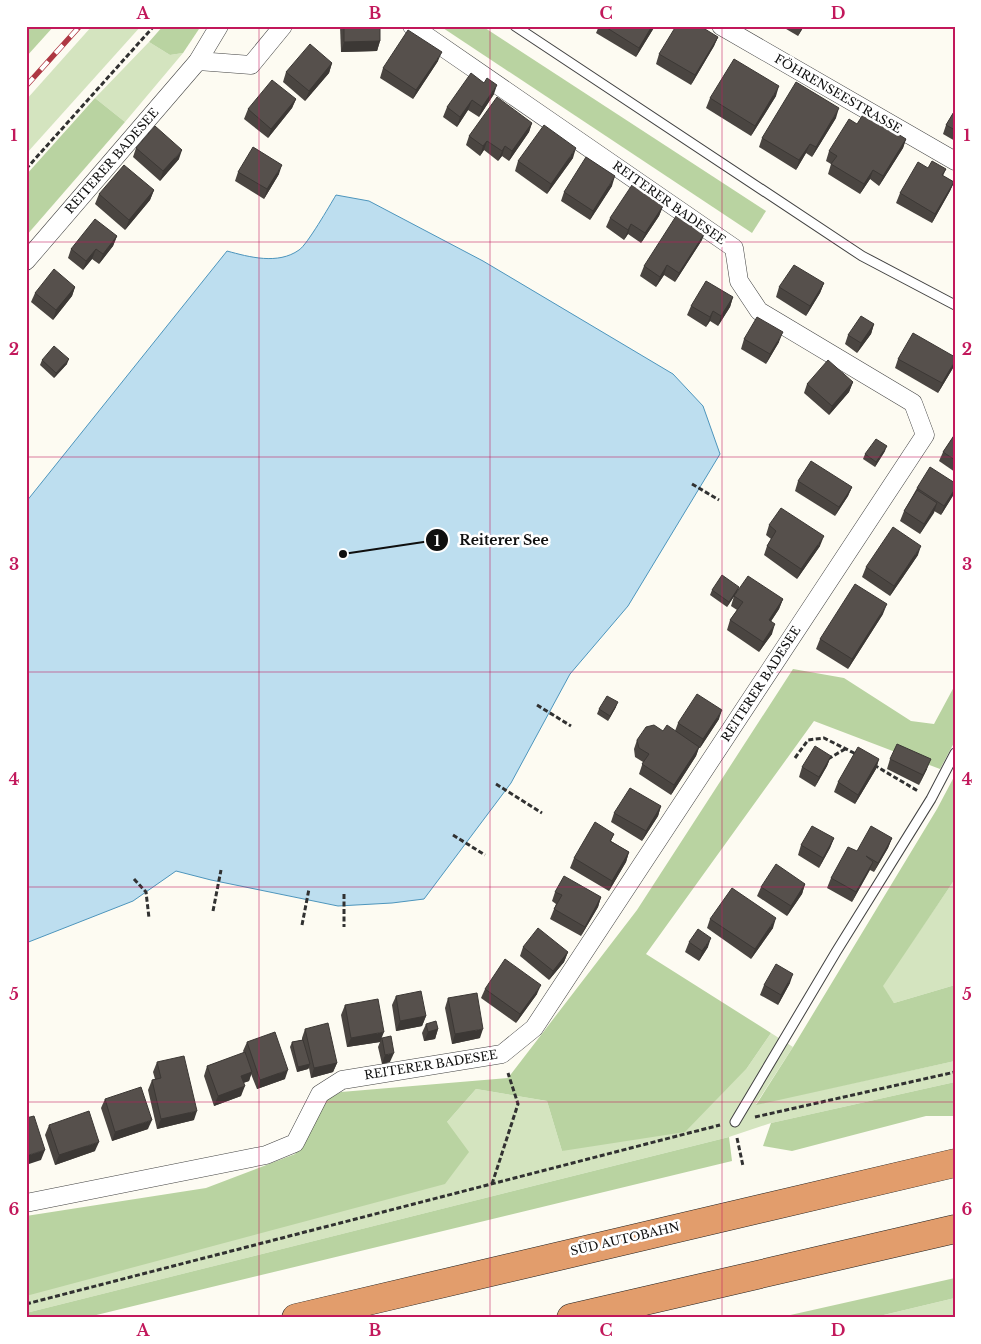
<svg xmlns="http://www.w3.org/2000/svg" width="981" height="1344" viewBox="0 0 981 1344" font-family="'Libre Baskerville',serif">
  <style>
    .green { fill: #d4e4bf }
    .forest { fill: #b9d3a1 }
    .water { fill: #bddeef; stroke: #4d95bc }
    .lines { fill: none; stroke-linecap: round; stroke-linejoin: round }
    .lane-casing { stroke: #424242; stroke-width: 11 }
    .street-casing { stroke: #424242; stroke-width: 19 }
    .highway-casing { stroke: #202020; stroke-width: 29 }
    .path { stroke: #313131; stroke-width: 3; stroke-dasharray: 5 2.5; stroke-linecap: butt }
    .lane { stroke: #fff; stroke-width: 9 }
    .street { stroke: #fff; stroke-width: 18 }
    .highway { stroke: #e29d6c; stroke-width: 28 }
    .rail-casing { stroke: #ae3843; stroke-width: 5.5 }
    .rail { stroke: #fff; stroke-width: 4; stroke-dasharray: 11; stroke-linecap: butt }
    .wall { fill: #4a4541 }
    .shaded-wall { fill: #3c3835 }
    .building { fill: #56504c; stroke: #3c3835 }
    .grid { fill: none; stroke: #c2185b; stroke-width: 1; stroke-opacity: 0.55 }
    .labels { text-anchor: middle; stroke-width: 5; stroke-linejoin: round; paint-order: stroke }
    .street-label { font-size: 12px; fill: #0f0f0f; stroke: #fff }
    .leader { fill: none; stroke: #0f0f0f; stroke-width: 2 }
    .callout-dot { fill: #0f0f0f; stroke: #fff; stroke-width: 2 }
    .mark-label { font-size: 15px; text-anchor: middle; font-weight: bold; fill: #fff }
    .callout-label { font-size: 14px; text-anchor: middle; font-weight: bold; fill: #0f0f0f; stroke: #fff; stroke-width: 5; stroke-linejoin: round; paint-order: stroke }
    .neatline { fill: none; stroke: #c2185b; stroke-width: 2 }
    .grid-label { font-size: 16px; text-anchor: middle; font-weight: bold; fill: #c2185b }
  </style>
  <rect width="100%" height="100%" fill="#fdfbf2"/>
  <g class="green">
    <polygon points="92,26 141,26 26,154 26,100"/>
    <polygon points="149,42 170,55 183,53 125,122 95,98"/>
    <polygon points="955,879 955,985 894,1003 882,986"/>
    <polygon points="771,1033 793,1047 756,1104 955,1061 955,1082 771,1123 729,1137 26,1313 26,1296 447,1122 476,1089 547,1101 562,1151 747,1068"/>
    <polygon points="955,1298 955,1318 871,1318"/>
  </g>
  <g class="forest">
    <polygon points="26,26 54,26 26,57"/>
    <polygon points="163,26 201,26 183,53 170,55 149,42"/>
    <polygon points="440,26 482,26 766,211 752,233"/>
    <polygon points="95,98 125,122 26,236 26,175"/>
    <polygon points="793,669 844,678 911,721 934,724 955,685 955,741 940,769 814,721 646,954 771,1033 747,1068 685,1132 562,1151 547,1101 476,1089 447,1122 469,1152 445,1184 26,1296 26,1216 206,1188 295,1154 323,1102 341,1092 508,1078 637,910"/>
    <polygon points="955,775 955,879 883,986 894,1003 955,985 955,1061 756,1105 793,1047 937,809"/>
    <polygon points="955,1082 955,1116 926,1116 792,1151 763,1146 771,1123"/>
    <polygon points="729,1137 732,1161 84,1318 26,1318 26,1313"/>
    <polygon points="955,1278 955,1298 871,1318 777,1318"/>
  </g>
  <path class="water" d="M336,195L369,201L483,261L673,374L703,406L720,454L628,606L570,674L511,783L424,899L392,903L338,906L211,880L176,871L133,901L26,943V502L227,251C249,257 278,265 299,250C307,245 330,205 336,195Z"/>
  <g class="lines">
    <g class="lane-casing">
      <g id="lane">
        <polyline points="515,26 862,256 955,305"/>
        <polyline points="735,1122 836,952 931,799 955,753"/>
      </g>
    </g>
    <g class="street-casing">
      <g id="street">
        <polyline points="721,26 955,161"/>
        <polyline points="198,61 251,65 283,26"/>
        <polyline points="26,261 198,61 219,26"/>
        <polyline points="26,1203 266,1155 295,1143 320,1094 342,1080 502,1054 534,1028 925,435 913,403 759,311 739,281 734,248 412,26"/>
      </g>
    </g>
    <g class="highway-casing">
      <g id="highway">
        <polyline points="296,1318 955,1163"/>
        <polyline points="571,1318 955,1229"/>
      </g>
    </g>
    <g class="path">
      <polyline points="26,169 154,26"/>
      <polyline points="692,484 719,500"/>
      <polyline points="537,705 571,726"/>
      <polyline points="795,758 808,740 824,738 858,755"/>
      <polyline points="828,759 845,749"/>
      <polyline points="874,765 918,791"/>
      <polyline points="496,784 542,813"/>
      <polyline points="453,835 485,855"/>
      <polyline points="134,879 146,892 149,918"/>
      <polyline points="344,894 344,927"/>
      <polyline points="213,911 221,870"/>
      <polyline points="302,925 309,889"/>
      <polyline points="26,961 27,962"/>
      <polyline points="755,1117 955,1072"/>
      <polyline points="737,1138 743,1166"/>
      <polyline points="492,1184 518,1104 508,1073"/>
      <polyline points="26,1304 720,1125"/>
    </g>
    <use href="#lane" class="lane"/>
    <use href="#street" class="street"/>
    <use href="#highway" class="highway"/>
    <g class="rail-casing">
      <polyline id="rail" points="26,86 80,26"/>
    </g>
    <use href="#rail" class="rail"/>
  </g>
  <g class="wall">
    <polygon points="340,26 380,26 380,41 377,51 341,52"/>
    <polygon points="599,26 655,26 636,57 596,33"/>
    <polygon points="781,26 804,26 798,36"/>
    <polygon points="718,37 714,46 691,85 656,64 659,54"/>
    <polygon points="438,61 413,99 380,78 383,68"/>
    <polygon points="332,63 329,73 305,101 283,82 286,72"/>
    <polygon points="494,94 479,117 468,110 457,127 443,117 447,107"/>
    <polygon points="776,96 751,136 706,108 710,98"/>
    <polygon points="296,99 292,108 268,138 244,119 248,109"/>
    <polygon points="955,110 955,141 943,134 946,125"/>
    <polygon points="836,118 812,157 806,153 796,170 759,147 762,138"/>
    <polygon points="532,123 529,132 509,161 502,156 498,161 484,150 480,156 466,145 469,136"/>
    <polygon points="857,124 906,139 903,148 879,186 870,179 860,194 828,174 831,164 826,161 829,151"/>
    <polygon points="136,148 179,159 160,181 133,157"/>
    <polygon points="573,158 547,194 515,171 518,161"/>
    <polygon points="928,168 946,169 943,176 954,182 950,191 932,223 896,203 900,193"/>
    <polygon points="238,172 279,174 264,199 235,181"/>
    <polygon points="612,186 590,220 561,201 564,192"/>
    <polygon points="154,190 150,200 125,230 95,204 99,194"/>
    <polygon points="663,206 659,216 641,243 628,234 624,240 606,227 610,218"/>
    <polygon points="117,236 113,246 99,264 92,259 83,270 68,258 71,249"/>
    <polygon points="702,240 675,282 664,275 656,287 640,276 644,266"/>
    <polygon points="824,283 820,293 806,316 776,297 779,287"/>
    <polygon points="75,287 72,296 53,320 31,302 35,293"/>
    <polygon points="733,297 730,307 718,326 710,321 706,327 687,315 691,306"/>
    <polygon points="874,324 871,334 857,353 845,344 848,335"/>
    <polygon points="744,339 779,342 766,364 741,349"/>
    <polygon points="898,359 953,368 938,393 895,368"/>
    <polygon points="42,360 67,364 54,378 40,365"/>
    <polygon points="853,382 849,392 829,415 804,393 807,384"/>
    <polygon points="955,434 955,472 939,461 943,452"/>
    <polygon points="885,451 875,467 863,459 865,454"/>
    <polygon points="798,481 852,487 848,496 835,516 795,491"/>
    <polygon points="955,483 955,492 954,494 941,515 934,511 920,534 900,521 904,511 917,488"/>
    <polygon points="769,525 820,546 797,579 764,555 767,546 771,539 766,535"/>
    <polygon points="918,555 890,596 862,577 866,567"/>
    <polygon points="739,587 737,592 727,607 710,595 712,590"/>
    <polygon points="734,596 783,599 779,609 771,621 772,634 759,652 727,630 730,620 737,610 731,606"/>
    <polygon points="883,614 848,669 816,649 820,639"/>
    <polygon points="616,707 608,721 597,714 599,709"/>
    <polygon points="719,719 700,748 699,748 696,756 671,795 639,774 643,762 635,757 634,749 637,740 675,731 678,723"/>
    <polygon points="831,756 827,766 815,787 799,777 802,767"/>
    <polygon points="879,759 876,769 855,804 834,792 838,782"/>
    <polygon points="890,759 927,769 919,785 887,769"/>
    <polygon points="661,806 658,816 642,841 611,822 614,813"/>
    <polygon points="614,834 611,841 629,852 626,862 609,891 570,868 574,858"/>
    <polygon points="834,838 830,848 819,868 798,855 801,845"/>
    <polygon points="892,838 888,848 874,872 870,870 852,902 827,888 831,878 857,851"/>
    <polygon points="805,884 802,894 787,916 757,896 761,887"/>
    <polygon points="555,892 601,897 598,907 581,936 550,919 556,904 552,901"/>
    <polygon points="710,919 773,928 751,959 707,928"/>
    <polygon points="689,942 708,947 699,961 685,952"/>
    <polygon points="523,947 568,952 564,962 549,980 520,956"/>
    <polygon points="790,983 778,1005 760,995 764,985"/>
    <polygon points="485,989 537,994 516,1023 481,998"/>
    <polygon points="396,996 426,1016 422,1026 396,1031 392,1005"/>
    <polygon points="448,998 480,1038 452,1044 445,1008"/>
    <polygon points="345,1005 382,1038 390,1062 382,1064 378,1047 380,1042 347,1047 341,1015"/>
    <polygon points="426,1024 438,1029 435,1039 424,1041 422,1033"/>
    <polygon points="305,1029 337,1063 333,1072 311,1078 309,1068 308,1069 297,1072 290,1047 292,1042 302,1040 302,1038"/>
    <polygon points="247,1042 285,1079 257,1089 251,1074 249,1081 243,1083 241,1096 214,1106 204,1076 207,1066 244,1053 243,1051"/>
    <polygon points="157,1062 194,1120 157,1129 148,1090 152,1080 155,1079 153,1072"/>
    <polygon points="105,1099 148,1129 112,1141 101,1108"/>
    <polygon points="49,1125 95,1151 55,1165 45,1135"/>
  </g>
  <g class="shaded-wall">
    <polygon points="652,26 655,26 636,57 639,48"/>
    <polygon points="802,26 804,26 798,36"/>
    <polygon points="718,37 714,46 691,85 695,75"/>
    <polygon points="380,41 377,51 341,52 344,42"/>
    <polygon points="442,52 438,61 413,99 416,90"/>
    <polygon points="332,63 329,73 305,101 309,91"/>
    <polygon points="497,85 494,94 479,117 482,107"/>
    <polygon points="779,86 776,96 751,136 755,126"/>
    <polygon points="296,99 292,108 268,138 271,129"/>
    <polygon points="472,100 468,110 457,127 460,117"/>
    <polygon points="839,108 836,118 812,157 816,147"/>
    <polygon points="532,123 529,132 509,161 512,151"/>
    <polygon points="906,139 903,148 879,186 883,176"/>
    <polygon points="487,141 484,150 480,156 483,146"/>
    <polygon points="810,144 806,153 796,170 799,160"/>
    <polygon points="505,146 502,156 498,161 502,151"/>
    <polygon points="576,148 573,158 547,194 551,184"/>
    <polygon points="182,150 179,159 160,181 163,171"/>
    <polygon points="282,165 279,174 264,199 267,189"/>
    <polygon points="873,170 870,179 860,194 864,184"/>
    <polygon points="615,176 612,186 590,220 593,211"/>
    <polygon points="954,182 950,191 932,223 935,214"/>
    <polygon points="154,190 150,200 125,230 129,220"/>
    <polygon points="663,206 659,216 641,243 645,233"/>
    <polygon points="631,224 628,234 624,240 628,230"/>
    <polygon points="706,231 702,240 675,282 679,273"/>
    <polygon points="117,236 113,246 99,264 103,254"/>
    <polygon points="96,249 92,259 83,270 86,261"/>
    <polygon points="667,265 664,275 656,287 660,277"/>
    <polygon points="824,283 820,293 806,316 810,306"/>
    <polygon points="75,287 72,296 53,320 56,310"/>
    <polygon points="733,297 730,307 718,326 721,316"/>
    <polygon points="713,311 710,321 706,327 710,317"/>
    <polygon points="874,324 871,334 857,353 861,343"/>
    <polygon points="783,332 779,342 766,364 770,354"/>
    <polygon points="69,359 67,364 54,378 56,373"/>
    <polygon points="955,361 953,368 938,393 942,383"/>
    <polygon points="853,382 849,392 829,415 832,406"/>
    <polygon points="887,446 885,451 875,467 876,462"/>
    <polygon points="852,487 848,496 835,516 839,507"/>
    <polygon points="955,489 954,494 941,515 944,506"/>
    <polygon points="937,503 934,513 920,534 924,524"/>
    <polygon points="824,536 820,546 797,579 801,569"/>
    <polygon points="921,546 918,555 890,596 894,586"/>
    <polygon points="739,587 737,592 727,607 729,602"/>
    <polygon points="783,599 779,609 766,629 769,620"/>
    <polygon points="887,604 883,614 848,669 852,659"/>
    <polygon points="775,624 772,634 759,652 763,642"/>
    <polygon points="618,702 616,707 608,721 610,716"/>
    <polygon points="722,710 719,719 700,748 703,739"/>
    <polygon points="699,747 696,756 671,795 674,785"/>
    <polygon points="831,756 827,766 815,787 819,777"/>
    <polygon points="879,759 876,769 855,804 858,795"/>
    <polygon points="931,759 927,769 919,785 923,775"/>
    <polygon points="661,806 658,816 642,841 646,831"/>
    <polygon points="834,838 830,848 819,868 823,858"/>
    <polygon points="892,838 888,848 874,872 878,863"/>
    <polygon points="629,852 626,862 609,891 612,881"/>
    <polygon points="873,862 869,871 852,902 856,892"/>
    <polygon points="805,884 802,894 787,916 791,906"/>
    <polygon points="601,897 598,907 581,936 585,927"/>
    <polygon points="776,918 773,928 751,959 755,949"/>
    <polygon points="711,938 708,947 699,961 702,951"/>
    <polygon points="568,952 564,962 549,980 553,971"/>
    <polygon points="793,974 790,983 778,1005 781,995"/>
    <polygon points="541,985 537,994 516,1023 520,1014"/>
    <polygon points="426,1016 422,1026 396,1031 400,1021"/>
    <polygon points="438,1029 435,1039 424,1041 428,1032"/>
    <polygon points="483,1029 480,1038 452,1044 455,1034"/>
    <polygon points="384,1032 380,1042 347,1047 351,1038"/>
    <polygon points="394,1053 390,1062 382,1064 385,1055"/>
    <polygon points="337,1063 333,1072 311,1078 314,1068"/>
    <polygon points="310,1064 308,1069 297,1072 298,1067"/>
    <polygon points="288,1070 285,1079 257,1089 260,1080"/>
    <polygon points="252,1072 249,1081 237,1085 241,1076"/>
    <polygon points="245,1086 241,1096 214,1106 218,1096"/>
    <polygon points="197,1111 194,1120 157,1129 161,1119"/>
    <polygon points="152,1120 148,1129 112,1141 115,1132"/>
    <polygon points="99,1142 95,1151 55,1165 59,1155"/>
    <polygon points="45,1150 41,1160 26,1165 26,1156"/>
  </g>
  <g class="building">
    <polygon points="344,26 380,26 380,41 344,42"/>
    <polygon points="604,26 652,26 639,48"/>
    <polygon points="676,26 700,26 718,37 695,75 659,54"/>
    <polygon points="408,30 442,52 416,90 383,68"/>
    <polygon points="310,44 332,63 309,91 286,72"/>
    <polygon points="734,59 779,86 755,126 710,98"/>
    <polygon points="471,73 484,83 487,78 497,85 482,107 472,100 460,117 447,107"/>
    <polygon points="272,80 296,99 271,129 248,109"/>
    <polygon points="796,82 839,108 816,147 810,144 799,160 762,138"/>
    <polygon points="497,97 532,123 512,151 505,146 502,151 487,141 483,146 469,136"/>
    <polygon points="955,110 955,130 946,125"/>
    <polygon points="864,113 906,139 883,176 873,170 864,184 831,164 837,156 829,151 849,119 857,124"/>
    <polygon points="544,125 576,148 551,184 518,161"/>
    <polygon points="155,126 182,150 163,171 136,148"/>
    <polygon points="253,147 282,165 267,189 238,172"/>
    <polygon points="586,157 615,176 593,211 564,192"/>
    <polygon points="932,161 946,169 942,175 954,182 935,214 900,193 918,162 928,168"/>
    <polygon points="124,165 154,190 129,220 99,194"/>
    <polygon points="632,185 663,206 645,233 631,224 628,230 610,218"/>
    <polygon points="678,213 706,231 679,273 667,265 660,277 644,266"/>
    <polygon points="95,219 117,236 103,254 96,249 86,261 71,249"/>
    <polygon points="794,265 824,283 810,306 779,287"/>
    <polygon points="54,269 75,287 56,310 35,293"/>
    <polygon points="706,281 733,297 721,316 713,311 710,317 691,306"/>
    <polygon points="861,316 874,324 861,343 848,335"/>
    <polygon points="757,317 783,332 770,354 744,339"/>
    <polygon points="913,333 955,357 955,361 942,383 898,359"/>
    <polygon points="54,346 69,359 56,373 42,360"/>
    <polygon points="828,360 853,382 832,406 807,384"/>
    <polygon points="955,434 955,460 943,452"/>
    <polygon points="876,439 887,446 876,462 865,454"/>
    <polygon points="811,461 852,487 839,507 798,481"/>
    <polygon points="930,467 955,483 955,489 944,506 917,488"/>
    <polygon points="917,490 937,503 924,524 904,511"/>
    <polygon points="781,508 824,536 801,569 767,546 776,531 769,525"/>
    <polygon points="893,527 921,546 894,586 866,567"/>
    <polygon points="722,575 739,587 729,602 712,590"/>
    <polygon points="748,576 783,599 769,620 775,624 763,642 730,620 743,602 734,596"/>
    <polygon points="855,584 887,604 852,659 820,639"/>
    <polygon points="697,694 722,710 703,739 678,723"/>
    <polygon points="607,696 618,702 610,716 599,709"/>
    <polygon points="654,725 663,731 667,725 699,747 674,785 642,764 649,754 639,748 637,740 646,727"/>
    <polygon points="897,744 931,759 923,775 890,759"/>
    <polygon points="815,746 831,756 819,777 802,767"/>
    <polygon points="858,747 879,759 858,795 838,782"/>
    <polygon points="630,788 661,806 646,831 614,813"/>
    <polygon points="595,822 614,834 610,841 629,852 612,881 574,858"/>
    <polygon points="812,826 834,838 823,858 801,845"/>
    <polygon points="871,826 892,838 878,863 866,856 873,862 856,892 831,878 848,847 857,851"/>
    <polygon points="776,864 805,884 791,906 761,887"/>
    <polygon points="564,876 601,897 585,927 554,909 562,895 555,892"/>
    <polygon points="732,888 776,918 755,949 710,919"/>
    <polygon points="538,928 568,952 553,971 523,947"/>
    <polygon points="698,929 711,938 702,951 689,942"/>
    <polygon points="505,959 541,985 520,1014 485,989"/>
    <polygon points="776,964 793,974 781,995 764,985"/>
    <polygon points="421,991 426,1016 400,1021 396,996"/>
    <polygon points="477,993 483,1029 455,1034 448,998"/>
    <polygon points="378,999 384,1032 351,1038 345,1005"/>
    <polygon points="436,1021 438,1029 428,1032 426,1024"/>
    <polygon points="328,1023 337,1063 314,1068 305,1029"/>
    <polygon points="275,1032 288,1070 260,1080 247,1042"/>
    <polygon points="391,1036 394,1053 385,1055 382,1038"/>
    <polygon points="303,1040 310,1064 298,1067 292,1042"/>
    <polygon points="245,1052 252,1072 241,1076 245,1086 218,1096 207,1066"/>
    <polygon points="184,1056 197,1111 161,1119 152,1080 161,1078 157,1062"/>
    <polygon points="141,1087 152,1120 115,1132 105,1099"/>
    <polygon points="89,1111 99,1142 59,1155 49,1125"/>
    <polygon points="34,1116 45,1150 26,1156 26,1118"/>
  </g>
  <path class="grid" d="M259,26V1318M490,26V1318M722,26V1318M26,242H955M26,457H955M26,672H955M26,887H955M26,1102H955"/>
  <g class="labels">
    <g class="street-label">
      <text transform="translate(838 94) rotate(30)" y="4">FÖHRENSEESTRASSE</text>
      <text transform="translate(112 161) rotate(-49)" y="4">REITERER BADESEE</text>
      <text transform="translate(669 203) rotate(35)" y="4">REITERER BADESEE</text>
      <text transform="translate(761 684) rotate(-57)" y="4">REITERER BADESEE</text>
      <text transform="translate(431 1065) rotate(-9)" y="4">REITERER BADESEE</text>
      <text transform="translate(625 1239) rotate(-13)" y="4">SÜD AUTOBAHN</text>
    </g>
  </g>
  <path class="leader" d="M343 554L437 540"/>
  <g class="callout-dot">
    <circle cx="343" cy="554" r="5"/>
    <circle cx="437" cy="540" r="12"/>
  </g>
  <g class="mark-label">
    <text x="437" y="546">1</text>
  </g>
  <g class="callout-label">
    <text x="504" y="545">Reiterer See</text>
  </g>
  <rect width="981" height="1344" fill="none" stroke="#ffffff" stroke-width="55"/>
  <rect x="28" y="28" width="926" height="1288" class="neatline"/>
  <g class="grid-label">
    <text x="143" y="19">A</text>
    <text x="375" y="19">B</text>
    <text x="606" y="19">C</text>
    <text x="838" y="19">D</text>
    <text x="14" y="141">1</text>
    <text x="967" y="141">1</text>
    <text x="14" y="355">2</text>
    <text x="967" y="355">2</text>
    <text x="14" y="570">3</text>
    <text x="967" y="570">3</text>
    <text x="14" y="785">4</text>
    <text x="967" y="785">4</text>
    <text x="14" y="1000">5</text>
    <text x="967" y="1000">5</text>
    <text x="14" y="1215">6</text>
    <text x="967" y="1215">6</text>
    <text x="143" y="1336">A</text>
    <text x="375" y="1336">B</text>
    <text x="606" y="1336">C</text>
    <text x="838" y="1336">D</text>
  </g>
</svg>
